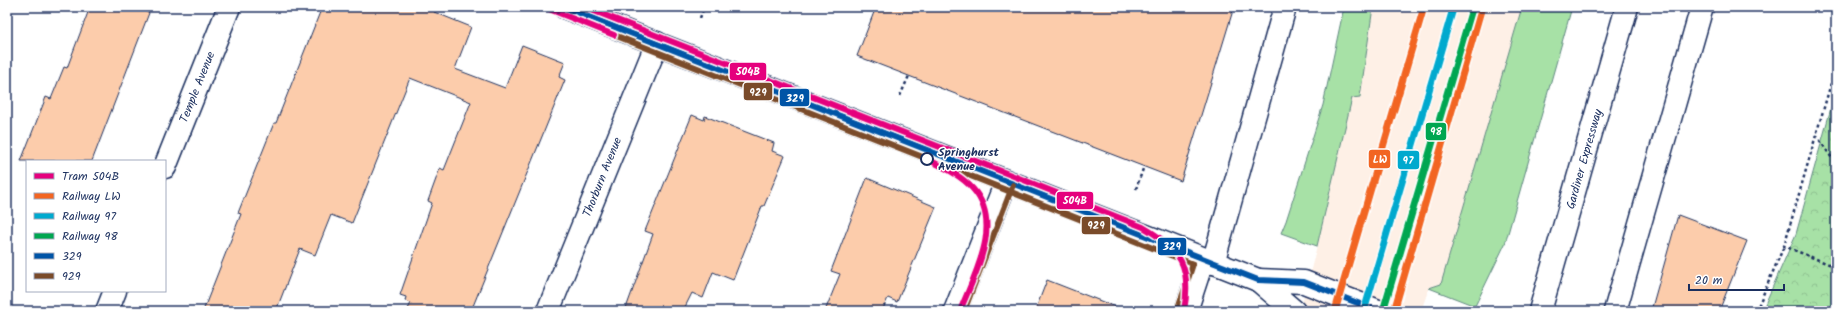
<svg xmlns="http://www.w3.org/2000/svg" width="1843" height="318" viewBox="0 0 1843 318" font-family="Kalam,sans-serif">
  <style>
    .built { fill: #fef0e6 }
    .grass { fill: #a7e1a6; stroke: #618882 }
    .park { fill: url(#park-crowns); stroke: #618882 }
    .building { fill: #fcccab; stroke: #1b2f5e }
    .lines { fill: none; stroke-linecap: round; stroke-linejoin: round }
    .minor-casing { stroke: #1b2f5e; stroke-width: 25 }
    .major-casing { stroke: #1b2f5e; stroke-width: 25 }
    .highway-casing { stroke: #1b2f5e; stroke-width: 25 }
    .path { stroke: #1b2f5e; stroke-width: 2.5; stroke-dasharray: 3 3; stroke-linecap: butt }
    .minor { stroke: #fff; stroke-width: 22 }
    .major { stroke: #fff; stroke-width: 22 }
    .highway { stroke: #fff; stroke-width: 22 }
    .bus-1-casing { stroke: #fff; stroke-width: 9 }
    .bus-2-casing { stroke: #fff; stroke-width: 9 }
    .bus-1 { stroke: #0054a6; stroke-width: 6 }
    .bus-2 { stroke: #7a4b2a; stroke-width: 6 }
    .rail-1-casing { stroke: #fff; stroke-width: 10 }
    .rail-2-casing { stroke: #fff; stroke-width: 10 }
    .rail-3-casing { stroke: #fff; stroke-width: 10 }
    .rail-1 { stroke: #f26522; stroke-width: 7 }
    .rail-2 { stroke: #00a9ce; stroke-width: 7 }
    .rail-3 { stroke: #00a651; stroke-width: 7 }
    .tram-1-casing { stroke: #fff; stroke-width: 9 }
    .tram-1 { stroke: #e5007d; stroke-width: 6 }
    .stop-dot { fill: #fff; stroke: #1b2f5e; stroke-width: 2 }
    .labels { text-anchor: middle; stroke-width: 3; stroke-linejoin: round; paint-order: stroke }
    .street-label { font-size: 12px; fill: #1b2f5e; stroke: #fff }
    .stop-label { font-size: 12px; font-weight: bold; fill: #1b2f5e; stroke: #fff; text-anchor: start }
    .line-badge { stroke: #fff; stroke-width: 1.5 }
    .badge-label { font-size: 11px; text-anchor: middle; font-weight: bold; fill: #fff }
  </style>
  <defs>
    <pattern id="park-crowns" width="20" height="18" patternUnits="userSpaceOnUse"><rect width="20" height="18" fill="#a7e1a6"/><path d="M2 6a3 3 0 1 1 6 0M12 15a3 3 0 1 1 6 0" fill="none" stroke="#8fc191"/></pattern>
  </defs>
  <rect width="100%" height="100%" fill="#fff"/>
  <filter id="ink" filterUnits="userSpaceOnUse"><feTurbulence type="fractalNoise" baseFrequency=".025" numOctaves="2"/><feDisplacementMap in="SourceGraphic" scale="8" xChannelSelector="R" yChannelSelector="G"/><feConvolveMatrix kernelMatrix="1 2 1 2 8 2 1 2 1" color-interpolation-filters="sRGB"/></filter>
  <g filter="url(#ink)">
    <polygon class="built" points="1373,7 1522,7 1441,284 1429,288 1421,311 1300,311 1317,246 1352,98 1360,97"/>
    <g class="grass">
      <polygon points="1344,7 1373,7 1360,97 1352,98 1317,246 1281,233 1286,221 1323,105"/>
      <polygon points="1522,7 1572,7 1505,244 1475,306 1429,288 1441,284"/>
    </g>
    <polygon class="park" points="1836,90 1836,311 1762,311 1796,234"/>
    <g class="building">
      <polygon points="90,7 134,7 149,13 92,161 21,161 46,97 51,99 64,67 67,68"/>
      <polygon points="322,7 436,7 434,12 471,27 455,69 505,88 522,45 565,62 559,77 565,80 471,311 407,311 411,303 405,301 406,297 400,295 432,203 428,201 440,168 444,170 471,102 410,78 352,223 331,215 315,255 300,249 276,311 203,311 241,214 238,213 274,123 276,123"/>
      <polygon points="876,7 1234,7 1181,181 857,56"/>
      <polygon points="692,115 704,120 705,116 774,143 772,151 785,156 764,206 762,206 733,280 713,272 703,298 692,293 683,311 625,311 653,234 645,231"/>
      <polygon points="867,178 936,207 897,302 888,298 882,311 825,311 840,274 831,271"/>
      <polygon points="1678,215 1747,241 1719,311 1651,311"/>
      <polygon points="1047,280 1121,309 1121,311 1035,311"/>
    </g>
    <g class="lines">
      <g class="minor-casing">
        <g id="minor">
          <polyline points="165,167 229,7"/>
          <polyline points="1213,263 1285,7"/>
          <polyline points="1258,280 1304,282 1378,311"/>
          <polyline points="1258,280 1294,311"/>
          <polyline points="107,311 115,291"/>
          <polyline points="548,311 657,43"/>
          <polyline points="955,311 1006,182"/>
          <polyline points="1186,311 1203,259"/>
        </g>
      </g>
      <g class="major-casing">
        <polyline id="major" points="564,7 1258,280"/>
      </g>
      <g class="highway-casing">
        <g id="highway">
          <polyline points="1540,311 1627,7"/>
          <polyline points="1615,311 1702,7"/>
        </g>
      </g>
      <g class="path">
        <polyline points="700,18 704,7"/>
        <polyline points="1836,66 1784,246 1836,267"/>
        <polyline points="900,96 909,76"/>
        <polyline points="1816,135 1836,164"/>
        <polyline points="1136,189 1144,166"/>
        <polyline points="1836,280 1836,291"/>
        <polyline points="1756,311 1784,246"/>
      </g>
      <use href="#minor" class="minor"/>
      <use href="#major" class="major"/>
      <use href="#highway" class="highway"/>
      <g class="bus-1-casing">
        <polyline id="bus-1" points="564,7 1258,280 1304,282 1378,311"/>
      </g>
      <g class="bus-2-casing">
        <g id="bus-2">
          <polyline points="561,14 1193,264 1178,309"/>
          <polyline points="964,311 1013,185"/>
        </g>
      </g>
      <use href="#bus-1" class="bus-1"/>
      <use href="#bus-2" class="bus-2"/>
      <g class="rail-1-casing">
        <g id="rail-1">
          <polyline points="1335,311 1424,7"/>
          <polyline points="1394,311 1482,7"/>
        </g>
      </g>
      <g class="rail-2-casing">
        <polyline id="rail-2" points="1364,311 1453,9"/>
      </g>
      <g class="rail-3-casing">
        <polyline id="rail-3" points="1383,311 1472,9"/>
      </g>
      <use href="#rail-1" class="rail-1"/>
      <use href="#rail-2" class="rail-2"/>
      <use href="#rail-3" class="rail-3"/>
      <g class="tram-1-casing">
        <g id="tram-1">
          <polyline points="544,7 614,35"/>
          <path d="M584,7L1143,227C1181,249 1192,267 1184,311"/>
          <path d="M927,159C943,167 961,175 973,189C1004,224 974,275 960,311"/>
        </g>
      </g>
      <use href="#tram-1" class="tram-1"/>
    </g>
  </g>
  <circle class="stop-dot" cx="927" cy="159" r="6"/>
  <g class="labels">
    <g class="street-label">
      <text transform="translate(197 87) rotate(-68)" y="4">Temple Avenue</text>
      <text transform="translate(1584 159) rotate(-74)" y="4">Gardiner Expressway</text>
      <text transform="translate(602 177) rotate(-68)" y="4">Thorburn Avenue</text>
    </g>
    <g class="stop-label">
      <text x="938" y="156">Springhurst<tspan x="938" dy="14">Avenue</tspan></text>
    </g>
  </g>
  <g class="line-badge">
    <rect x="729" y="62" width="38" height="19" rx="4" fill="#e5007d"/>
    <rect x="743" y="82" width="30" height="19" rx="4" fill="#7a4b2a"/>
    <rect x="779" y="88" width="31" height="19" rx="4" fill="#0054a6"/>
    <rect x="1425" y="122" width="22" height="19" rx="4" fill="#00a651"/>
    <rect x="1368" y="149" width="23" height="20" rx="4" fill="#f26522"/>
    <rect x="1397" y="150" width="23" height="20" rx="4" fill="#00a9ce"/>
    <rect x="1056" y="191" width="38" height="19" rx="4" fill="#e5007d"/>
    <rect x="1081" y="216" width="30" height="19" rx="4" fill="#7a4b2a"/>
    <rect x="1157" y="237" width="30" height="19" rx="4" fill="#0054a6"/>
  </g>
  <g class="badge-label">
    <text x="748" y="75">504B</text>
    <text x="758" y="96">929</text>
    <text x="795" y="102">329</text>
    <text x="1436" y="135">98</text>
    <text x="1380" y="163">LW</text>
    <text x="1408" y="164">97</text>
    <text x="1075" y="204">504B</text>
    <text x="1096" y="229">929</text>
    <text x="1172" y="250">329</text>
  </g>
  <rect width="1843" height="318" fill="none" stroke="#fff" stroke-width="24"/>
  <rect x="12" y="12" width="1819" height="294" fill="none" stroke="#1b2f5e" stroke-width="1.5" filter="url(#ink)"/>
  <rect x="26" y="160" width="140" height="132" fill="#ffffff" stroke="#a4acbf"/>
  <rect x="34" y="173" width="20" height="6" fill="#e5007d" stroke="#a4acbf"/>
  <text x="62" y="180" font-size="12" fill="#1b2f5e">Tram 504B</text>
  <rect x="34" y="193" width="20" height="6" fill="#f26522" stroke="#a4acbf"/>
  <text x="62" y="200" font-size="12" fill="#1b2f5e">Railway LW</text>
  <rect x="34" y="213" width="20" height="6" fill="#00a9ce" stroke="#a4acbf"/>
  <text x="62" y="220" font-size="12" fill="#1b2f5e">Railway 97</text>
  <rect x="34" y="233" width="20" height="6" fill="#00a651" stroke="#a4acbf"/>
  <text x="62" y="240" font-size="12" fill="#1b2f5e">Railway 98</text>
  <rect x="34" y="253" width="20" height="6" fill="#0054a6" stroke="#a4acbf"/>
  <text x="62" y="260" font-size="12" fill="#1b2f5e">329</text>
  <rect x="34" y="273" width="20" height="6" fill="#7a4b2a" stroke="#a4acbf"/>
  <text x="62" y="280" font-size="12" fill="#1b2f5e">929</text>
  <path d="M1689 284v6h95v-6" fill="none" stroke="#1b2f5e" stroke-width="2"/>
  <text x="1695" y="284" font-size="12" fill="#1b2f5e" stroke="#ffffff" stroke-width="3" paint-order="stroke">20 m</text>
</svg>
